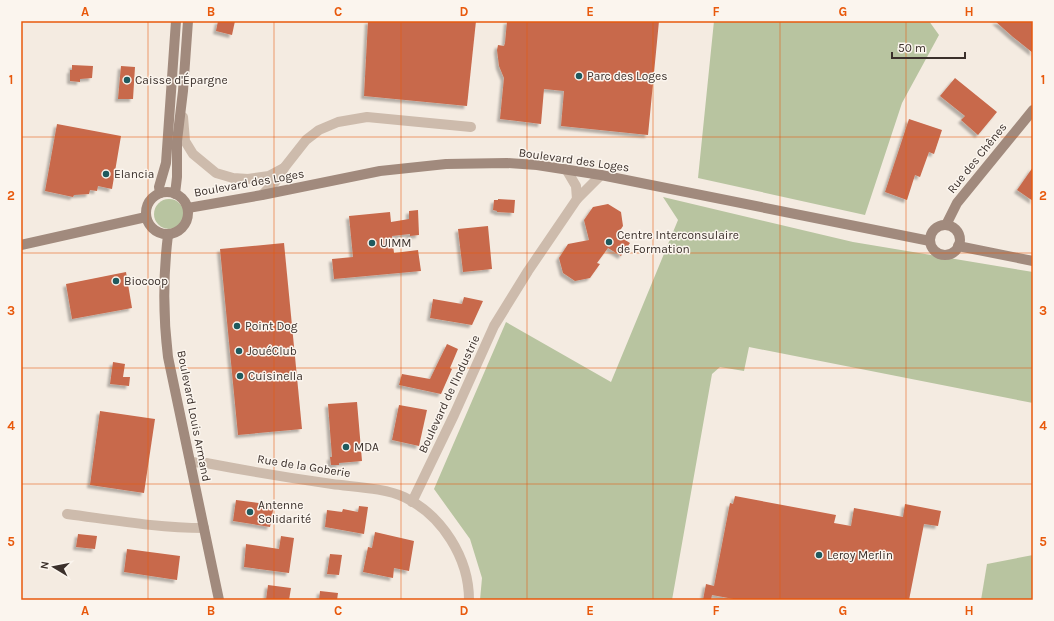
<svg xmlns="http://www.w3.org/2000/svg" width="1054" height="621" viewBox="0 0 1054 621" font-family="Karla,sans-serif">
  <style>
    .green { fill: #b8c4a0 }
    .building { fill: #c8694b; filter: url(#shadow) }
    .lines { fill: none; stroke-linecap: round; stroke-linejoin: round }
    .street { stroke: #cdbbac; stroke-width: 10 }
    .secondary { stroke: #a18a7d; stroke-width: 10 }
    .grid { fill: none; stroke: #e8590c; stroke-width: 1; stroke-opacity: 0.55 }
    .poi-dot { fill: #1f5a5e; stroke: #fbf5ee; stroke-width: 1.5 }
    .labels { text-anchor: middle; stroke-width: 3; stroke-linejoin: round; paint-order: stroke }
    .poi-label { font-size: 12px; fill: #3b302b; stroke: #fbf5ee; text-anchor: start }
    .street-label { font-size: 12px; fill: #3b302b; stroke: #fbf5ee }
    .neatline { fill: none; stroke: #e8590c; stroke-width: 1.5 }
    .grid-label { font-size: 13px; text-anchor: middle; font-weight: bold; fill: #e8590c }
  </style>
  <defs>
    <filter id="shadow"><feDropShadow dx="-3" dy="3" stdDeviation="1" flood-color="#0004"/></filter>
  </defs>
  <rect width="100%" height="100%" fill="#f4ebe1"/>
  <g class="green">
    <polygon points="714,21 929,21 939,35 902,103 865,215 698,178"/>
    <polygon points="663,197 853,242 1033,272 1033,403 749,347 744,371 720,367 712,374 672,600 480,600 482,578 470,539 434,489 506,322 611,382 678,220"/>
    <circle cx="169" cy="214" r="15"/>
    <polygon points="1033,555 1033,600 981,600 987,564"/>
  </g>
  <g class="building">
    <polygon points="218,21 235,21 232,35 216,31"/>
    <polygon points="368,21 476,21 467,106 364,96"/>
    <polygon points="507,21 659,21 648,135 561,126 564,91 544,89 541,124 500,119 504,78 499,66 497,50 498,45 504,46 505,43"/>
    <polygon points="995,21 1033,21 1033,53 1013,37"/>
    <polygon points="72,65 93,66 92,78 80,79 80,82 70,81 70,70 72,70"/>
    <polygon points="121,66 135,67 133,99 118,99"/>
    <polygon points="955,78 997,112 978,135 961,120 965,116 940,96"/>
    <polygon points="909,119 942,130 934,154 929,152 920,177 915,175 907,200 885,192"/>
    <polygon points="57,124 121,136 112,189 98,186 97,191 90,190 89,194 74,195 73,197 45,191"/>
    <polygon points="1033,167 1033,201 1017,190"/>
    <polygon points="498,199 515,200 514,213 497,212 497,211 493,210 494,200 498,200"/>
    <polygon points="608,204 621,212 623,226 617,235 630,243 621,256 608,248 597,263 600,264 590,278 575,281 563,273 559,258 568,244 589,240 584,220 593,207"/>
    <polygon points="418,210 419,235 410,236 410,234 392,236 394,253 418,250 421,271 334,279 332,259 353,257 349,216 390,212 391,222 409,219 409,211"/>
    <polygon points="488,226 492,269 463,272 458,229"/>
    <polygon points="284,243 302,429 238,435 220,249"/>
    <polygon points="126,272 132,308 72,319 66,284"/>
    <polygon points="464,297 483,301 472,325 430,318 433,299 462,304"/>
    <polygon points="447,344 458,349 450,368 452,369 441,394 399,385 402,374 430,379"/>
    <polygon points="113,362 125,364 123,377 130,377 129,386 110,384"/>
    <polygon points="357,402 362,461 339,463 339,465 331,465 330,457 332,457 328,404"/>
    <polygon points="399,405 427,410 419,446 392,440"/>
    <polygon points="100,411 155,419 144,493 90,485"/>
    <polygon points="735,496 836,515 834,523 851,526 854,508 903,517 905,504 941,511 938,526 924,524 909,600 739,600 712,595 711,600 703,600 706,584 714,586 730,503 733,504"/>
    <polygon points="236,500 274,505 270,527 233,521"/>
    <polygon points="359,506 368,507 364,534 325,527 327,510 342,512 343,509 358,512"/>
    <polygon points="375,532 414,541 409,571 394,568 393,578 363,572 368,547 372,548"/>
    <polygon points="78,534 97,536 95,549 76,547"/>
    <polygon points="281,536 294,538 289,573 244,567 246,544 279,549"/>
    <polygon points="127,549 180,556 177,580 124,572"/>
    <polygon points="330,554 342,555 339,575 327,574"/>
    <polygon points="268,585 291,588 289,600 266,600"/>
    <polygon points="320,591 338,593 337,600 319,600"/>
  </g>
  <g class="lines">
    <g class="street">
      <polyline points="183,117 185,141 193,154 216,173 233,178 248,179 269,176 284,168"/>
      <polyline points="566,169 576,186 577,199 601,175"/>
      <polyline points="262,195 275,182 284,168 306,140 319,130 338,122 367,117 471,127"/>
      <path d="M190,462L206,463C248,471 290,478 332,484C354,487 385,488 404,497C442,515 469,558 469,600"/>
      <polyline points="412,502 454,415 494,326 528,271 577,199"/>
      <path d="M67,514C113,520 158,528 204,528"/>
    </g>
    <g class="secondary">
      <circle cx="167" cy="213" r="21"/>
      <polyline points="160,193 159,187 166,163 176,21"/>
      <polyline points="175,194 177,177 177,141 183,91 188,21"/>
      <polyline points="188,208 262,195 380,171 446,164 507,163 537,165 601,175 930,241"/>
      <polyline points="946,225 957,203 1033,110"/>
      <circle cx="945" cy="240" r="15"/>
      <path d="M168,235C163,276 163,316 168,357L219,600"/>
      <polyline points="21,245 146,217"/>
      <polyline points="958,246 1033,261"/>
    </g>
  </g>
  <path class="grid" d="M148,21V600M274,21V600M401,21V600M527,21V600M653,21V600M780,21V600M906,21V600M21,137H1033M21,253H1033M21,368H1033M21,484H1033"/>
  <g class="poi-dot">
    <circle cx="579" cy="76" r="4"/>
    <circle cx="127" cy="80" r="4"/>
    <circle cx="106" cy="174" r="4"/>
    <circle cx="609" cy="242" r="4"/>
    <circle cx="372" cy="243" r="4"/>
    <circle cx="116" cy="281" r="4"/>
    <circle cx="237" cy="326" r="4"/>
    <circle cx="239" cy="351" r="4"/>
    <circle cx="240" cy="376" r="4"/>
    <circle cx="346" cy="447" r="4"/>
    <circle cx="250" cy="512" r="4"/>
    <circle cx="819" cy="555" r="4"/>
  </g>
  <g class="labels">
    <g class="poi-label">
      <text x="587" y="80">Parc des Loges</text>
      <text x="135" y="84">Caisse d'Épargne</text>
      <text x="114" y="178">Elancia</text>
      <text x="617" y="239">Centre Interconsulaire<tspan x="617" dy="14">de Formation</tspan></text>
      <text x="380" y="247">UIMM</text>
      <text x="124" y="285">Biocoop</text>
      <text x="245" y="330">Point Dog</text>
      <text x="247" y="355">JouéClub</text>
      <text x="248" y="380">Cuisinella</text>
      <text x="354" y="451">MDA</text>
      <text x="258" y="509">Antenne<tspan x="258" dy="14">Solidarité</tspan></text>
      <text x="827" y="559">Leroy Merlin</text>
    </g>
    <g class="street-label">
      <text transform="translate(977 158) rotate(-51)" y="4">Rue des Chênes</text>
      <text transform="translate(574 160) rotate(8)" y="4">Boulevard des Loges</text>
      <text transform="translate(249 183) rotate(-10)" y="4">Boulevard des Loges</text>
      <text transform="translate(449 394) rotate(-65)" y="4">Boulevard de l'Industrie</text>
      <text transform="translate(194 416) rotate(79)" y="4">Boulevard Louis Armand</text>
      <text transform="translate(304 466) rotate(9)" y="4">Rue de la Goberie</text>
    </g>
  </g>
  <rect width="1054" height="621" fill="none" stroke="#fbf5ee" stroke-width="44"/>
  <g transform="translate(54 567) rotate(280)" stroke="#fbf5ee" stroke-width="3" paint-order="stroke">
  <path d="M0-3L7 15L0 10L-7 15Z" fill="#3b302b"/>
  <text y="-6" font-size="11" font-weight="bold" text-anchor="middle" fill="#3b302b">N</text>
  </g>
  <path d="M892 52v6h73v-6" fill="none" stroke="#3b302b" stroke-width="2"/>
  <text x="898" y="52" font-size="12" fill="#3b302b" stroke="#fbf5ee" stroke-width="3" paint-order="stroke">50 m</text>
  <rect x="22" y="22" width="1010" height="577" class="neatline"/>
  <g class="grid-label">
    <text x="85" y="16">A</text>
    <text x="211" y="16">B</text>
    <text x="338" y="16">C</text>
    <text x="464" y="16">D</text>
    <text x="590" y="16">E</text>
    <text x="716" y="16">F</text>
    <text x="843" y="16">G</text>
    <text x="969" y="16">H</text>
    <text x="11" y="84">1</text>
    <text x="1043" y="84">1</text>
    <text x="11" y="200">2</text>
    <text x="1043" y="200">2</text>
    <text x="11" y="315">3</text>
    <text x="1043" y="315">3</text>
    <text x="11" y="430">4</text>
    <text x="1043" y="430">4</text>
    <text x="11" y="546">5</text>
    <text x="1043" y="546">5</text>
    <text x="85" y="615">A</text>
    <text x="211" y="615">B</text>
    <text x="338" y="615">C</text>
    <text x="464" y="615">D</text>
    <text x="590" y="615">E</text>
    <text x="716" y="615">F</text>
    <text x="843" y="615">G</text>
    <text x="969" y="615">H</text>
  </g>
</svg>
